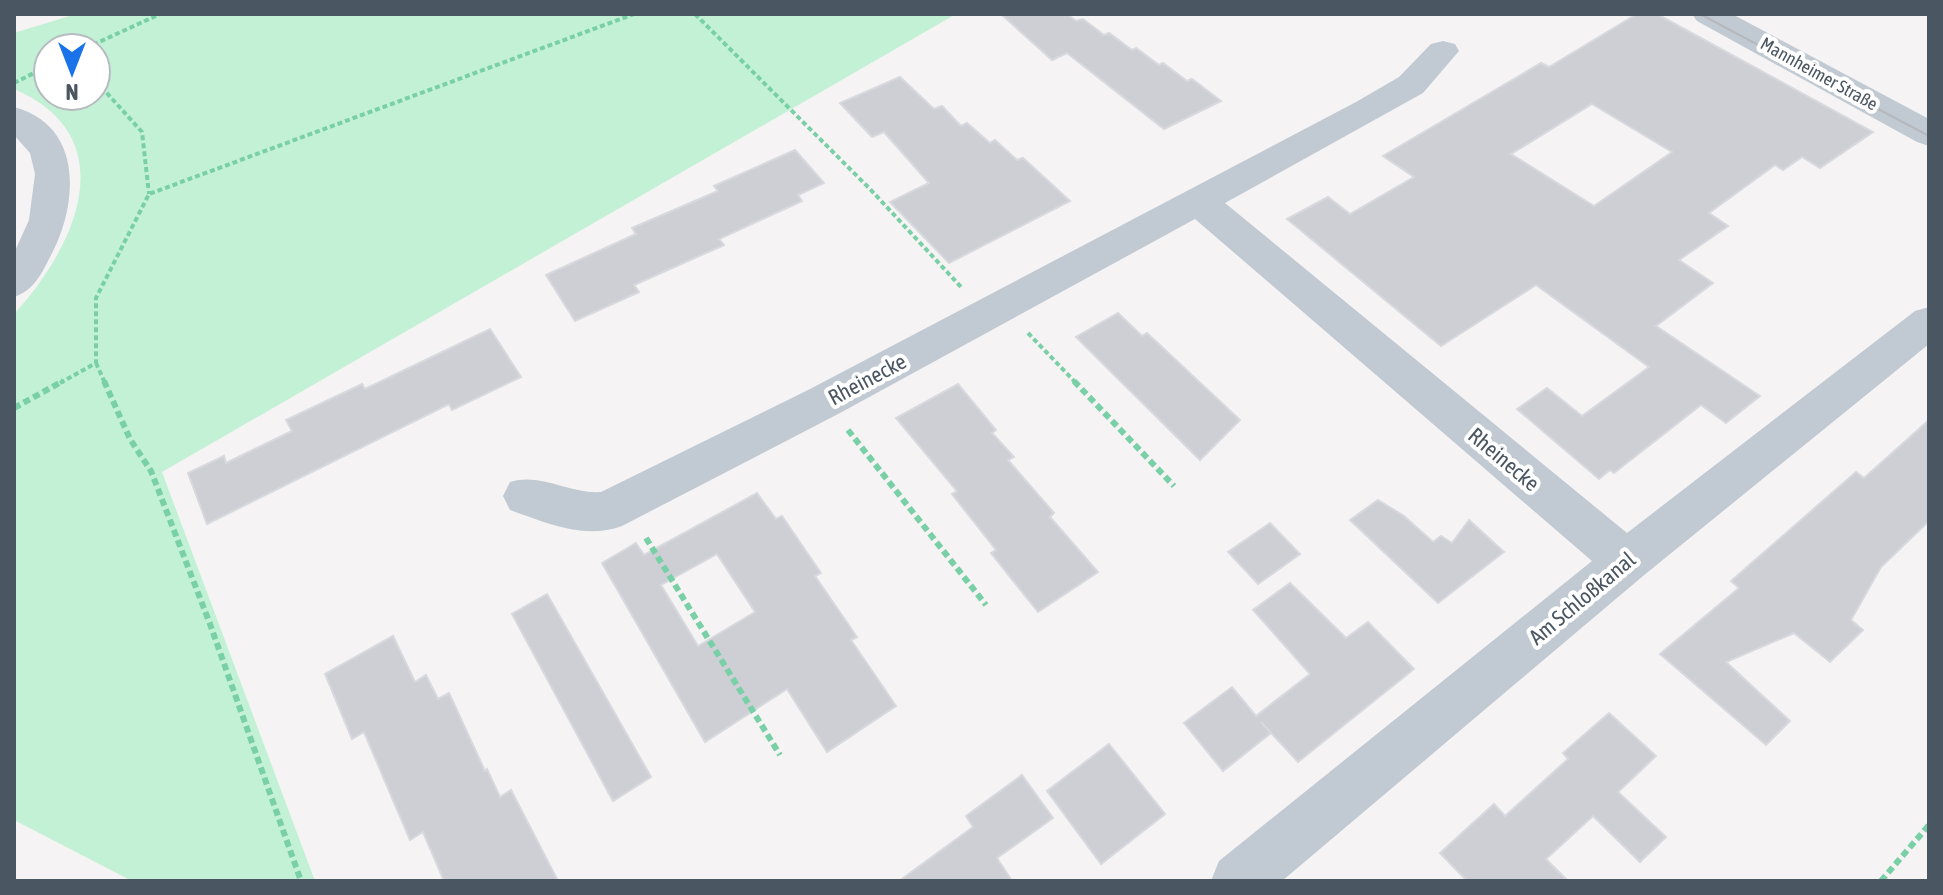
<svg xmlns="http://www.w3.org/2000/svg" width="1943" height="895" viewBox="0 0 1943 895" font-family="'Asap Condensed',sans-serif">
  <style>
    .green { fill: #c3f1d5; fill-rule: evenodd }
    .building { fill: #cdcfd5; stroke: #d7d9de; stroke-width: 2; fill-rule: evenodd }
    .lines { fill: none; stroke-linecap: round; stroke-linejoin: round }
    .path-far1 { stroke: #7ad0a6; stroke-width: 4; stroke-dasharray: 5 3; stroke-linecap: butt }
    .path { stroke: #7ad0a6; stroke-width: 6; stroke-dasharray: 7 4; stroke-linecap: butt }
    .minor { fill: #c1cad2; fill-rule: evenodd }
    .tram { stroke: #b5b8bd; stroke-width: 2 }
    .labels { text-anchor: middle; stroke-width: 8; stroke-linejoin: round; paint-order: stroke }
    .far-street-label { font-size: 18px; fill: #4a5661; stroke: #fff }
    .street-label { font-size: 22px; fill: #4a5661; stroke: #fff }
  </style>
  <rect width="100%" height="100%" fill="#f5f3f3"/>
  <path class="green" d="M76,14H956L162,472L315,881H132L14,820V314C76,247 126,137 14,89V33ZM48,48H96V96H48Z"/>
  <g class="building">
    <polygon points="1001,14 1067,14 1076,21 1083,19 1104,35 1109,33 1132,50 1136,48 1159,65 1163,63 1187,81 1192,79 1221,101 1164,129 1067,53 1052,60"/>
    <path d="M1637,14H1657L1873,132L1820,168L1802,157L1783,170L1775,165L1709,213L1728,226L1679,260L1713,283L1656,326L1760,396L1726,423L1701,405L1614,473L1610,470L1599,479L1517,409L1547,388L1582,416L1649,367L1536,285L1441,346L1287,219L1328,197L1350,214L1414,177L1383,156L1541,63L1549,67ZM1592,104L1672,152L1594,206L1511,154Z"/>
    <polygon points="900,77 934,109 942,106 961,126 967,123 990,143 995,140 1017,160 1023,158 1070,201 949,263 890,202 929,183 884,132 872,137 840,103"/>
    <polygon points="795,150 824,183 798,195 802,201 719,239 724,245 634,285 639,292 575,321 546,275 636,234 632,228 718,191 714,186"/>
    <polygon points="1118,313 1142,336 1147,333 1240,420 1200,460 1076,337"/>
    <polygon points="490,329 521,377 452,410 449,404 207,524 188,473 224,456 226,463 292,431 286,420 362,384 365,389"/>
    <polygon points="958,384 996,430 992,433 1014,457 1008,460 1054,513 1050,517 1098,572 1038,612 991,553 996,550 952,494 957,491 896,418"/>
    <polygon points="1929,420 1929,521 1881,567 1851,620 1863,630 1830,662 1794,633 1726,662 1790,721 1766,745 1660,654 1739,588 1731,581 1856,472 1864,478"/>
    <path d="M757,493L776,519L782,516L821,573L815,576L857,637L851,640L896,706L827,752L787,689L705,742L602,563L636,543L644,555ZM717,554L755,612L698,646L661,585Z"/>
    <polygon points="1378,500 1404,516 1433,542 1441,536 1452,543 1469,520 1504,552 1438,603 1350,520"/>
    <polygon points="1270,523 1300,554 1258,584 1228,552"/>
    <polygon points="1290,583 1346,638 1368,622 1414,669 1298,762 1261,722 1271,733 1223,771 1184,723 1232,687 1256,716 1310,674 1253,610"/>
    <polygon points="547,594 651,777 613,801 512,614"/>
    <polygon points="393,636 415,682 426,675 438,699 449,693 485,771 487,769 500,797 511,790 558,881 444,881 423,832 410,840 364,732 352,739 325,674"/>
    <polygon points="1609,713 1656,756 1618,792 1666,837 1640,862 1593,816 1546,859 1568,881 1467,881 1440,853 1494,804 1505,816 1568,759 1563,753"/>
    <polygon points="1109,744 1165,814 1101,864 1047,791"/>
    <polygon points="1022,775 1053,818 997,858 1012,881 899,881 973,827 966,816"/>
  </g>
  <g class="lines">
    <g class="path-far1">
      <polyline points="695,14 870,189 962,288"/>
      <polyline points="86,48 160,14"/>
      <polyline points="96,81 142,132 149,194"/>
      <polyline points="14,83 48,66"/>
      <polyline points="1028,333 1076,383"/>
      <polyline points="96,363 105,383"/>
      <polyline points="60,383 96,363 96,298 149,194 634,14"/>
    </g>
    <g class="path">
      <polyline points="104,381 130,439 151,471 210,624 301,881"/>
      <polyline points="1074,381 1174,486"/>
      <polyline points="14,408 63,381"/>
      <polyline points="848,430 986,605"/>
      <polyline points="646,538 780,755"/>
      <polyline points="1881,881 1929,825"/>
    </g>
    <g class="minor">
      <polygon points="1692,14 1732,14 1929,119 1929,146 1917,142 1697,21"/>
      <path d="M1443,41L1455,44L1459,51L1423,93L1225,203L1627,533L1915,311L1929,307V344L1643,576L1282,881H1211L1219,861L1592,561L1195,219L840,413L622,526C584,540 547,523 510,510L503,496L510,482C540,472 570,494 601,492L810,389L1356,102L1399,77L1431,44Z"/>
      <path d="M14,107C85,126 78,206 50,257C41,275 33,291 14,297V253L29,220L35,174L30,153L14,135Z"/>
    </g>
    <polyline class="tram" points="1700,14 1929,136"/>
  </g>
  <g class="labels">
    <g class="far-street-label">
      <text transform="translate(1819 74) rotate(29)" y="6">Mannheimer Straße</text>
    </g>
    <g class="street-label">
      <text transform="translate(867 379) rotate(-28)" y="8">Rheinecke</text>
      <text transform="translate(1504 459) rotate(40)" y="8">Rheinecke</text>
      <text transform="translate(1582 598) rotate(-40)" y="8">Am Schloßkanal</text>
    </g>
  </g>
  <rect width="1943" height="895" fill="none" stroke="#4a5661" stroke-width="32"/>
  <g transform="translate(72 72) rotate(180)"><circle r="38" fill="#ffffff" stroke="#b7bbc0" stroke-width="2"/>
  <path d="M0-6L14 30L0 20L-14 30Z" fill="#1a73e8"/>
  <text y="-12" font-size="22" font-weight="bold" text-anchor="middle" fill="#4a5661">N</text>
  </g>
</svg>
